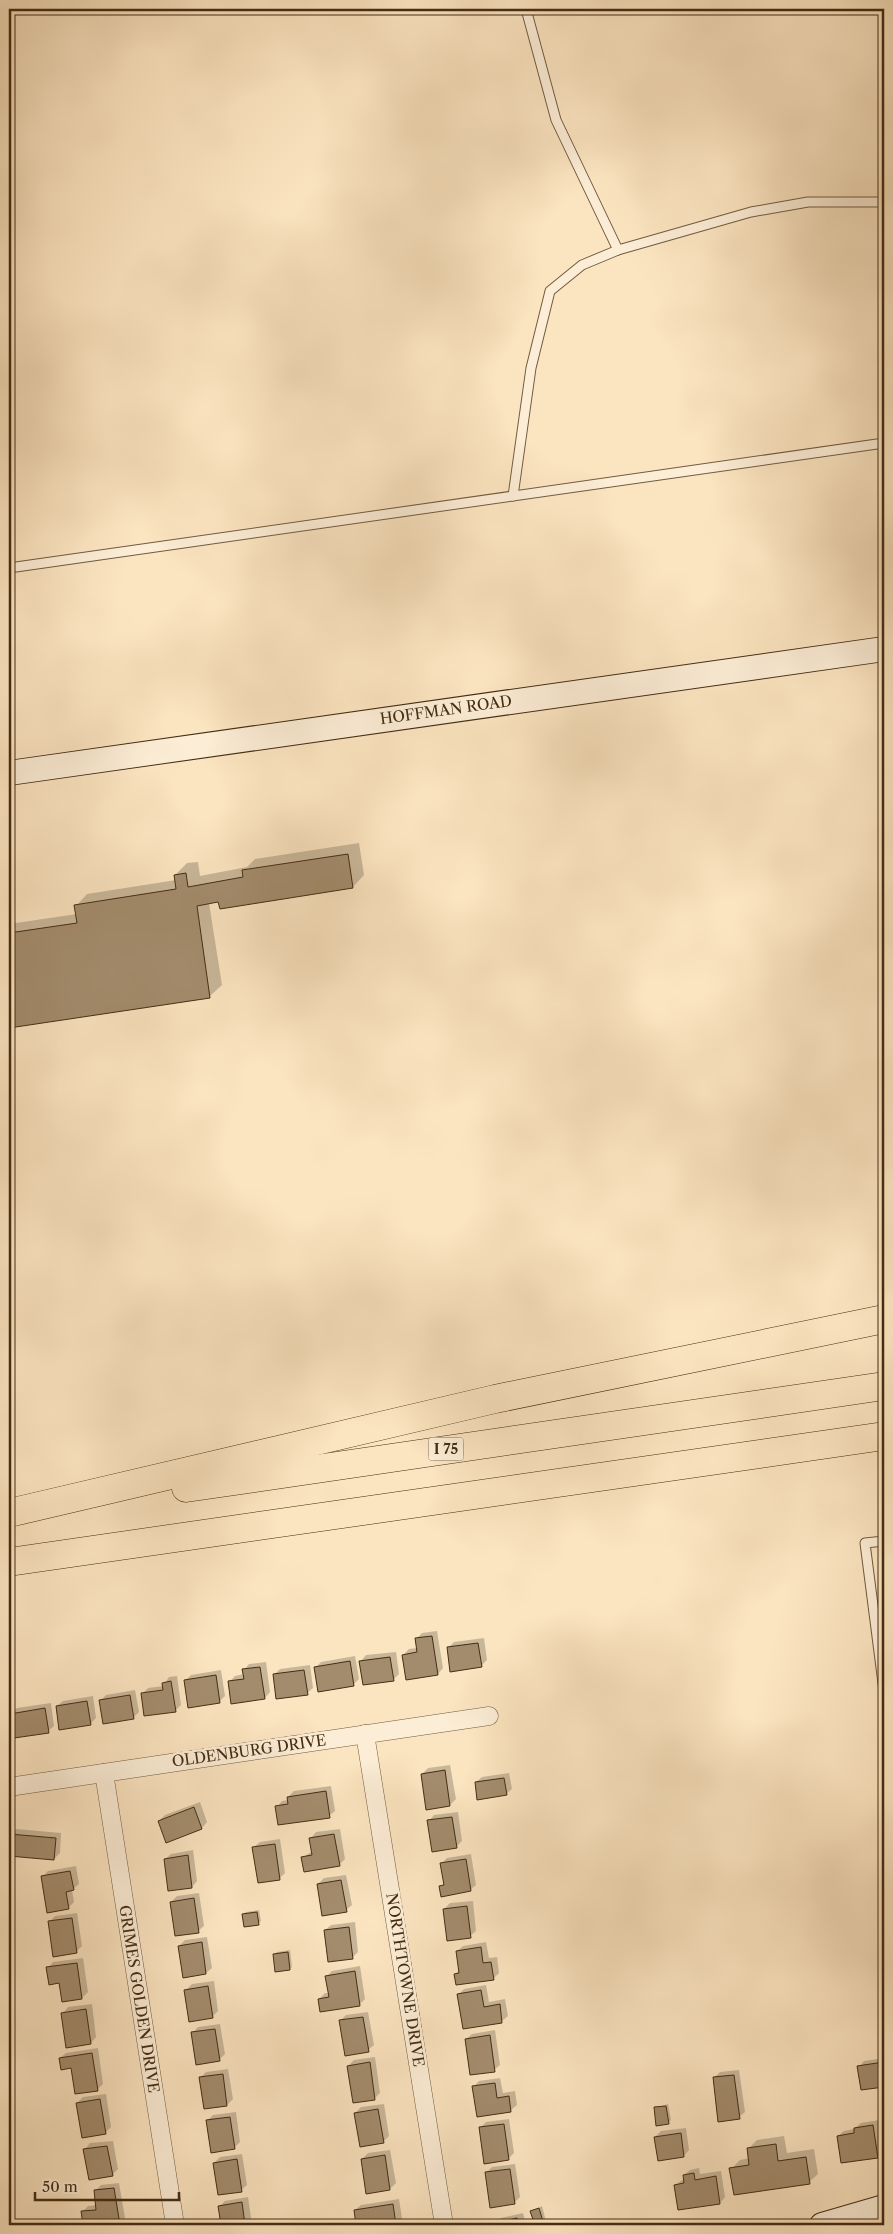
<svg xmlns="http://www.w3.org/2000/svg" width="893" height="2234" viewBox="0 0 893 2234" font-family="'Libre Caslon Text',serif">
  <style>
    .shadow { fill: #0003 }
    .building { fill: #a38c6d; stroke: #442d13 }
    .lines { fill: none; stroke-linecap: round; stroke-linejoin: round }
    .lane-casing { stroke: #725b3e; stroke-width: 11 }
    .street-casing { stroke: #725b3e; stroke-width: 19 }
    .secondary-casing { stroke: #442d13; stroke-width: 26 }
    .highway-casing { stroke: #442d13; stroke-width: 29 }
    .lane { stroke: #fcedd6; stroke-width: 9 }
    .street { stroke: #fcedd6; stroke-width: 18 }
    .secondary { stroke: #fcedd6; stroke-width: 24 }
    .highway { stroke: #fbe4c0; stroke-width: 28 }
    .labels { text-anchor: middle; stroke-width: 5; stroke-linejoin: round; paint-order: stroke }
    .shield { fill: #fcedd6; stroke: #7b674e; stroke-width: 1 }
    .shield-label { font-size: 14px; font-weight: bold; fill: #442d13 }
    .street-label { font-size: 15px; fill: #442d13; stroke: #fcedd6 }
  </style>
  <rect width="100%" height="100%" fill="#fbe4c0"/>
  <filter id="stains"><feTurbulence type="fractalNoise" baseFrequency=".004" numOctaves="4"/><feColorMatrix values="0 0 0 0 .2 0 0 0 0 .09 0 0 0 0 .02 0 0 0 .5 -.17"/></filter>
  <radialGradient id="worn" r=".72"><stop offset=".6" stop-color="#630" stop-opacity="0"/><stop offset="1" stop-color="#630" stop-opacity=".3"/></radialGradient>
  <g class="shadow">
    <polygon points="359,843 364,875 353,887 209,903 222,985 210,996 9,1026 9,924 77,914 76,906 87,894 176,880 175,875 187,863 198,862 200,876 247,867 255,859"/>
    <polygon points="437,1631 443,1668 438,1674 403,1655 409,1649 417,1648 416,1639 422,1633"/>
    <polygon points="484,1638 487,1660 481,1666 448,1648 454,1642"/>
    <polygon points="396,1652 399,1674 393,1680 361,1661 366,1655"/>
    <polygon points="355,1656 359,1679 353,1685 316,1667 321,1662"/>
    <polygon points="266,1662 270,1692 265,1698 229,1682 235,1676 244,1674 244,1670 249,1664"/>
    <polygon points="310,1665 313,1688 307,1693 274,1675 280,1669"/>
    <polygon points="221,1670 225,1696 219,1702 185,1681 191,1675"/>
    <polygon points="177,1676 181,1705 175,1711 142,1694 148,1688 163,1686 169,1677"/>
    <polygon points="135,1690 139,1712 133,1718 100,1701 106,1695"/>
    <polygon points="93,1696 96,1718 90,1724 57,1706 63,1701"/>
    <polygon points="51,1703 54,1726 48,1731 11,1714 17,1708"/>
    <polygon points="450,1765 456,1799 450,1805 422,1774 428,1768"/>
    <polygon points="509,1773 512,1789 506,1794 476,1782 482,1777"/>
    <polygon points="331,1786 335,1811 329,1816 277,1807 282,1801 288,1800 288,1797 294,1791"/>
    <polygon points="200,1802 207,1822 202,1828 167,1841 159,1821 165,1815"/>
    <polygon points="458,1812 462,1841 456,1847 429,1821 434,1815"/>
    <polygon points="16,1829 61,1833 60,1853 54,1859 9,1855 10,1835"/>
    <polygon points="340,1829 345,1859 339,1865 303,1857 313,1851 311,1838 316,1832"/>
    <polygon points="280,1839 285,1873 279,1879 254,1847 260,1842"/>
    <polygon points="193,1850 197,1881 192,1887 165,1859 171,1854"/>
    <polygon points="471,1854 476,1885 470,1890 441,1887 445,1882 442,1863 447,1858"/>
    <polygon points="76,1866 79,1884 72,1890 74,1902 68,1908 42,1877 48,1871"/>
    <polygon points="346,1875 352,1905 346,1910 318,1884 324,1878"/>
    <polygon points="199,1893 204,1926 198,1931 171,1902 177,1896"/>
    <polygon points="473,1901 476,1931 470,1936 444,1909 450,1903"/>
    <polygon points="259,1910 261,1921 258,1924 243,1914 246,1912"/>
    <polygon points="77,1913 82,1946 76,1952 49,1922 55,1916"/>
    <polygon points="355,1922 358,1952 353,1957 325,1930 331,1925"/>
    <polygon points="207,1937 212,1968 206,1973 184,1976 179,1946 185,1940"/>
    <polygon points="486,1942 489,1958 497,1957 499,1973 493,1979 455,1974 460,1970 457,1951 463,1946"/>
    <polygon points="290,1950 292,1967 290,1969 274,1955 277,1952"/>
    <polygon points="83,1958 88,1992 82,1998 60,1982 48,1968 53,1962"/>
    <polygon points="360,1966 365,1999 360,2004 319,1999 325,1993 330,1993 327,1976 332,1971"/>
    <polygon points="214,1981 218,2011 212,2017 186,1990 192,1984"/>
    <polygon points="486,1985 489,2002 505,1999 508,2016 502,2021 464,2028 459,1994 464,1989"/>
    <polygon points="92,2004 96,2037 91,2043 63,2013 68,2007"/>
    <polygon points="368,2012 374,2045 368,2050 340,2021 346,2015"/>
    <polygon points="220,2024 225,2054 219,2060 193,2033 198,2027"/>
    <polygon points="495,2030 500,2065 494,2070 466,2039 472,2034"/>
    <polygon points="98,2048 103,2084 97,2090 60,2058 66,2053"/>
    <polygon points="375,2057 380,2093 374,2099 348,2066 354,2060"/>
    <polygon points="884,2058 884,2085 862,2089 859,2067 864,2061"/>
    <polygon points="228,2069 233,2099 227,2105 205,2108 200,2078 206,2072"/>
    <polygon points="739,2070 745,2112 739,2117 714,2078 720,2072"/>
    <polygon points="500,2078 503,2093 515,2091 517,2105 511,2110 478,2115 473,2087 479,2081"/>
    <polygon points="106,2094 111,2127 105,2133 77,2103 83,2097"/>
    <polygon points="384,2104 389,2136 383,2142 355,2113 361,2107"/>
    <polygon points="668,2104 671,2120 668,2123 655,2108"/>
    <polygon points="236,2112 240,2142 234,2148 207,2121 213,2115"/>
    <polygon points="509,2119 514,2153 508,2159 480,2128 486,2122"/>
    <polygon points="879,2120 883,2151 878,2157 838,2136 844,2131 854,2129 861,2123"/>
    <polygon points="686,2128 689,2150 684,2156 655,2137 661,2131"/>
    <polygon points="784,2136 787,2153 814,2149 818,2174 809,2182 731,2169 740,2160 750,2158 748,2149 757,2140"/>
    <polygon points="113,2141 118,2169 112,2175 85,2149 90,2143"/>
    <polygon points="390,2150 396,2183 390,2189 362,2159 368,2153"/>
    <polygon points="242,2154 247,2185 241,2190 214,2163 220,2157"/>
    <polygon points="515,2164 520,2197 515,2202 486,2173 492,2167"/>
    <polygon points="699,2168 700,2174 721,2171 725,2197 720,2203 675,2185 684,2179 684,2175 690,2170"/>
    <polygon points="119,2183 125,2218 119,2224 85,2225 82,2212 88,2206 97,2205 95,2191 101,2185"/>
    <polygon points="248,2197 252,2225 222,2225 220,2206 225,2201"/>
    <polygon points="399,2199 403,2225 358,2225 355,2210 361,2205"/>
    <polygon points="542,2206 547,2225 536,2225 532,2211"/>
    <polygon points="523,2213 526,2225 495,2225 501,2218"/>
  </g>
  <g class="building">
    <polygon points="348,854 353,888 220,909 218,902 197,906 210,998 9,1028 9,933 77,923 74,905 176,889 174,875 186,873 188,887 243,877 242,870"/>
    <polygon points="432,1636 438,1675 406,1680 402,1655 417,1652 415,1638"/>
    <polygon points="478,1643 482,1667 450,1672 447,1647"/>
    <polygon points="390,1657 394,1681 363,1685 359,1661"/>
    <polygon points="350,1661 354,1686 318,1692 314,1667"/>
    <polygon points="260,1667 265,1699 231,1704 228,1681 244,1679 242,1669"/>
    <polygon points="304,1670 308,1695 276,1699 273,1674"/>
    <polygon points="216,1675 220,1703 188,1708 184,1680"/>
    <polygon points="171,1681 176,1712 144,1716 141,1693 163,1690 162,1683"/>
    <polygon points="130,1695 134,1719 103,1724 99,1700"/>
    <polygon points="87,1701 91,1725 59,1730 56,1706"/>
    <polygon points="45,1708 49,1733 14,1738 10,1714"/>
    <polygon points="445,1770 450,1806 426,1810 421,1774"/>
    <polygon points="504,1778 507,1795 477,1800 475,1782"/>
    <polygon points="326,1791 330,1818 278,1825 275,1806 288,1804 287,1797"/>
    <polygon points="194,1807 202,1829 166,1843 158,1821"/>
    <polygon points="452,1817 457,1848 432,1852 427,1820"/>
    <polygon points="9,1834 56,1838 54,1860 9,1856"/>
    <polygon points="334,1834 340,1866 304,1872 301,1857 312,1855 309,1838"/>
    <polygon points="275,1844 280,1880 258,1883 252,1847"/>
    <polygon points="188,1855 192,1888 168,1891 164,1859"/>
    <polygon points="466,1859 471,1891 441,1897 439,1886 444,1885 440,1863"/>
    <polygon points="70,1871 74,1890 66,1892 69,1909 47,1913 41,1876"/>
    <polygon points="341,1880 347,1912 322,1916 317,1884"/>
    <polygon points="194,1898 199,1933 175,1936 170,1902"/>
    <polygon points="467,1906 471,1938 447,1941 443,1909"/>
    <polygon points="257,1912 259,1925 244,1927 242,1914"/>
    <polygon points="72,1918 77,1953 53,1957 48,1921"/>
    <polygon points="349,1927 353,1959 328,1962 324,1930"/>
    <polygon points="202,1942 206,1974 183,1978 178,1946"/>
    <polygon points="481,1947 483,1963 491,1962 494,1980 456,1985 454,1974 459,1973 456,1951"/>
    <polygon points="288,1952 290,1970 275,1972 273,1954"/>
    <polygon points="77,1963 82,1999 62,2002 59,1983 49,1985 46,1967"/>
    <polygon points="355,1971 360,2006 320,2012 318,1999 329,1997 325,1976"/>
    <polygon points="208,1986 213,2018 189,2022 184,1990"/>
    <polygon points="481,1990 484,2007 500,2004 502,2023 463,2029 457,1994"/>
    <polygon points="86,2009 91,2044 66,2048 61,2013"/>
    <polygon points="363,2017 369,2052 345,2056 339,2020"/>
    <polygon points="215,2029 220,2061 196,2065 191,2032"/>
    <polygon points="490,2035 495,2072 470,2075 465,2039"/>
    <polygon points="92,2053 98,2091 75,2094 71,2068 61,2070 59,2058"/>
    <polygon points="370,2062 375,2100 353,2103 347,2066"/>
    <polygon points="884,2062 884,2087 861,2090 857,2066"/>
    <polygon points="223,2074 227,2106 204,2109 199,2077"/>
    <polygon points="734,2075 740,2119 718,2122 713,2077"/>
    <polygon points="495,2083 497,2098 509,2096 511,2112 477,2117 472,2086"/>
    <polygon points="100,2099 106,2134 82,2138 76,2103"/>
    <polygon points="666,2106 669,2124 656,2126 654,2107"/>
    <polygon points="378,2109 384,2143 360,2147 354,2113"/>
    <polygon points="230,2117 235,2149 211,2153 206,2120"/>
    <polygon points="504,2124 509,2160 484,2164 479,2127"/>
    <polygon points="873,2125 878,2158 841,2163 837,2136 854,2133 854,2128"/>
    <polygon points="681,2133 684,2157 658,2161 654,2137"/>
    <polygon points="776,2144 778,2161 806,2157 810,2184 734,2195 729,2168 749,2165 747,2148"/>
    <polygon points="107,2146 113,2176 89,2180 83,2149"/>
    <polygon points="385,2155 390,2190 366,2194 361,2159"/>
    <polygon points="237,2159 242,2192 218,2195 213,2163"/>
    <polygon points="510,2169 515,2204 490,2208 485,2172"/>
    <polygon points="694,2173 695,2180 716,2176 720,2204 678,2210 674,2185 684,2183 683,2175"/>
    <polygon points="114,2188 120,2225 83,2225 81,2211 96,2210 94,2190"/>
    <polygon points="242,2202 245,2225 221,2225 218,2206"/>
    <polygon points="393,2204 396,2225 356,2225 354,2210"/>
    <polygon points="539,2208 544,2225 535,2225 530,2211"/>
    <polygon points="517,2218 519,2225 494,2225 494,2223"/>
  </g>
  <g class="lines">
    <g class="lane-casing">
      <g id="lane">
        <polyline points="526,9 556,120 618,250"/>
        <polyline points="513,496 531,368 550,291 582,265 618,250 751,212 808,202 884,202"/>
        <polyline points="9,568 884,443"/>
        <polyline points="884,1541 865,1543 884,1691"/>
      </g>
    </g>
    <g class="street-casing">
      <g id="street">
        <polyline points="365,1734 444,2225"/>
        <polyline points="104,1773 175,2225"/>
        <polyline points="9,1787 489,1716"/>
      </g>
    </g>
    <g class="secondary-casing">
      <g id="secondary">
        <polyline points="9,773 884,649"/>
        <polyline points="822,2225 884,2207"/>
      </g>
    </g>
    <g class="highway-casing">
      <g id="highway">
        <polyline points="186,1488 884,1386"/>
        <polyline points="9,1513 495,1399 884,1319"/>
        <polyline points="9,1562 884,1436"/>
      </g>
    </g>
    <use href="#lane" class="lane"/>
    <use href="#street" class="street"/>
    <use href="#secondary" class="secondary"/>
    <use href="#highway" class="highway"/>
  </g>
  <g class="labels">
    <rect class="shield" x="428.5" y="1437.5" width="35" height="23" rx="4"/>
    <g class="shield-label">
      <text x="446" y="1454">I 75</text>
    </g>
    <g class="street-label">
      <text transform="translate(446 710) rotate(-8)" y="5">HOFFMAN ROAD</text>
      <text transform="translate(249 1751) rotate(-8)" y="5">OLDENBURG DRIVE</text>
      <text transform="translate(405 1980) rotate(81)" y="5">NORTHTOWNE DRIVE</text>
      <text transform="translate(139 1999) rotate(81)" y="5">GRIMES GOLDEN DRIVE</text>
    </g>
  </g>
  <rect width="893" height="2234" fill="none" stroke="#fbe4c0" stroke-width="30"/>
  <rect x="10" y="10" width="873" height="2214" fill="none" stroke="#442d13" stroke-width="2.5"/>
  <rect x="15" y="15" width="863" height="2204" fill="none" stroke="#442d13"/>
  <path d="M35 2192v8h144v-8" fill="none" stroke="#442d13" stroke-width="2.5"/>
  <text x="42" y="2192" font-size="15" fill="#442d13" stroke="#fcedd6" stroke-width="4" paint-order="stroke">50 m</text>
  <rect width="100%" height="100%" filter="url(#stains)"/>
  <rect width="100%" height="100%" fill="url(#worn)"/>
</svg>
